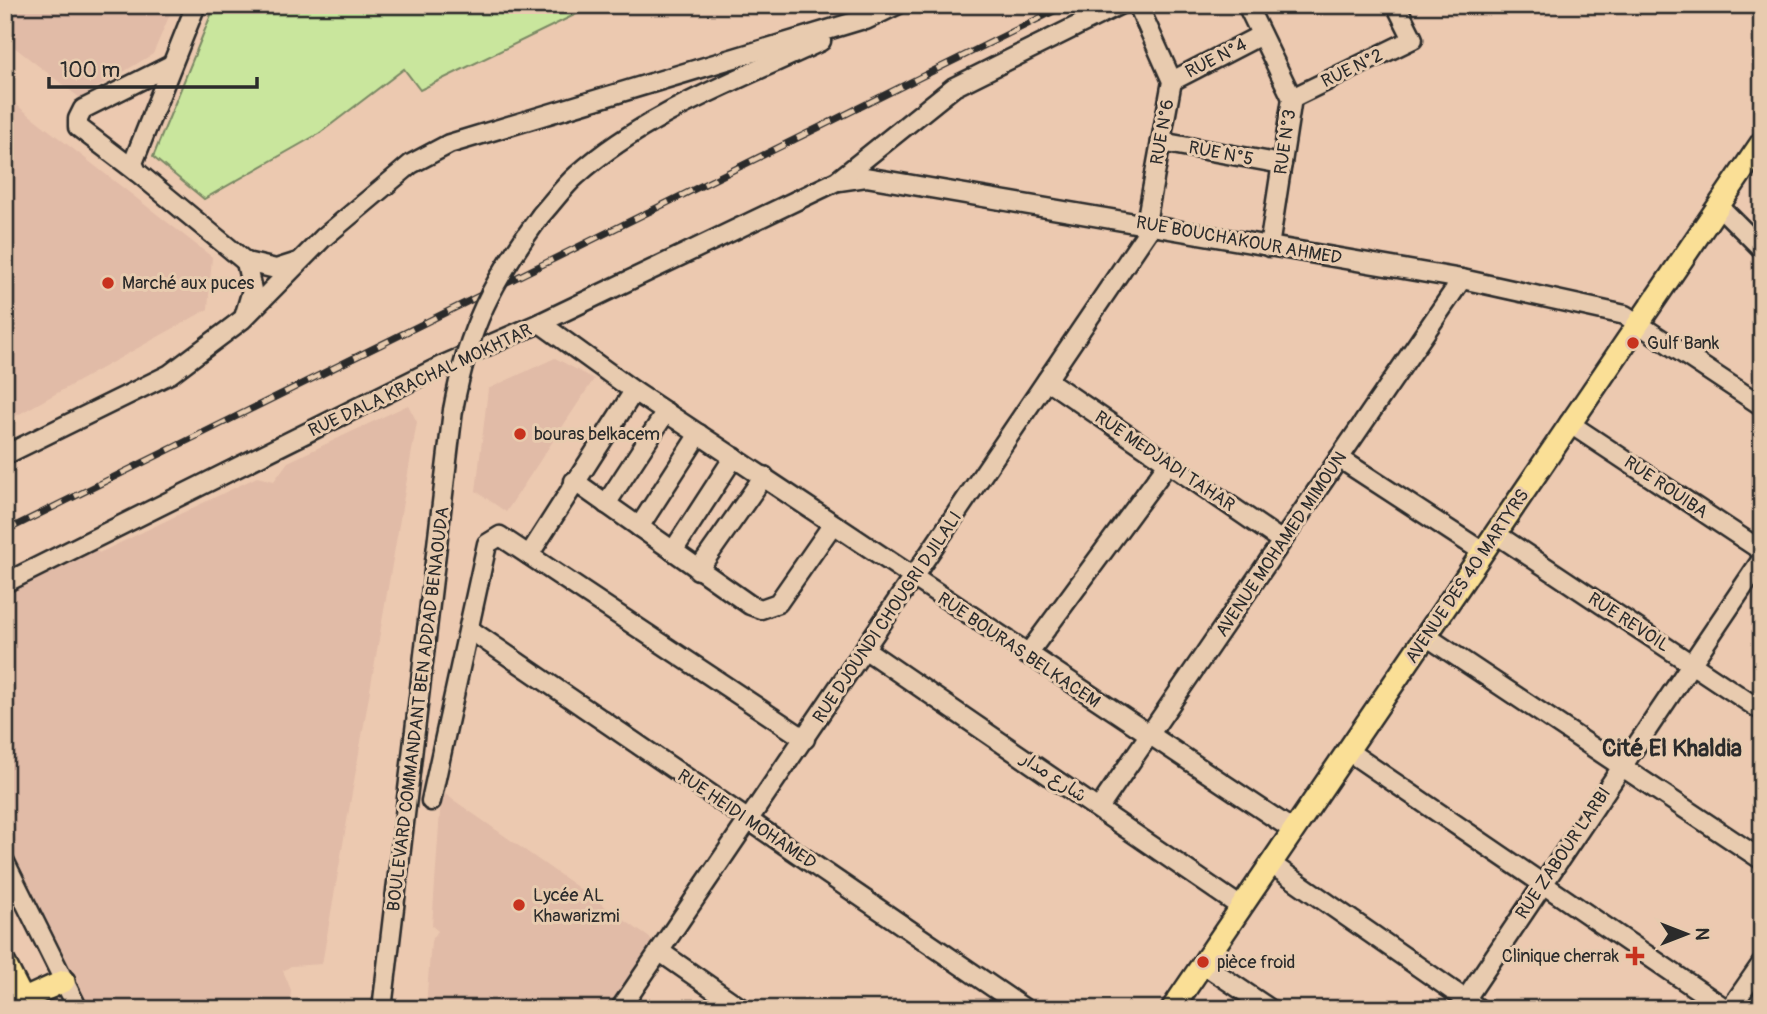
<svg xmlns="http://www.w3.org/2000/svg" width="1767" height="1014" viewBox="0 0 1767 1014" font-family="Pangolin,'Playpen Sans Arabic',sans-serif">
  <style>
    .built { fill: #e1bba7 }
    .green { fill: #c9e69d; stroke: #7a8864; stroke-width: 2 }
    .lines { fill: none; stroke-linecap: round; stroke-linejoin: round }
    .minor-casing { stroke: #2b2b2b; stroke-width: 23 }
    .major-casing { stroke: #2b2b2b; stroke-width: 26 }
    .minor { stroke: #e8cbaf; stroke-width: 18 }
    .major { stroke: #fadf96; stroke-width: 21 }
    .rail-casing { stroke: #2b2b2b; stroke-width: 7 }
    .rail { stroke: #e8cbaf; stroke-width: 4.5; stroke-dasharray: 13; stroke-linecap: butt }
    .minor-bridge-casing { stroke: #2b2b2b; stroke-width: 23; stroke-linecap: butt }
    .minor-bridge { stroke: #e8cbaf; stroke-width: 18 }
    .poi-dot { fill: #c8321e; stroke: #e8cbaf; stroke-width: 2.5 }
    .labels { text-anchor: middle; stroke-width: 6; stroke-linejoin: round; paint-order: stroke }
    .street-label { font-size: 18px; fill: #2b2b2b; stroke: #e8cbaf }
    .poi-label { font-size: 18px; fill: #2b2b2b; stroke: #e8cbaf; text-anchor: start }
    .district-label { font-size: 24px; font-weight: bold; fill: #2b2b2b; stroke: #e8cbaf }
  </style>
  <rect width="100%" height="100%" fill="#ecc9b0"/>
  <filter id="ink" filterUnits="userSpaceOnUse"><feTurbulence type="fractalNoise" baseFrequency=".0143" numOctaves="2"/><feDisplacementMap in="SourceGraphic" scale="14" xChannelSelector="R" yChannelSelector="G"/><feConvolveMatrix kernelMatrix="1 2 1 2 8 2 1 2 1" color-interpolation-filters="sRGB"/></filter>
  <g filter="url(#ink)">
    <g class="built">
      <polygon points="5,5 174,5 153,54 80,98 5,40"/>
      <polygon points="5,96 212,257 208,309 5,422"/>
      <polygon points="555,358 594,379 506,512 476,491 488,389"/>
      <polygon points="408,405 417,422 322,964 291,966 283,971 291,990 290,1009 91,1009 5,836 5,593 96,549 99,553 257,477 274,481 288,462"/>
      <polygon points="445,794 654,941 650,953 613,1009 426,1007 431,941 438,931 432,926 440,811"/>
    </g>
    <polygon class="green" points="215,5 595,5 420,90 404,69 320,133 204,199 153,157"/>
    <g class="lines">
      <g class="minor-casing">
        <g id="minor">
          <polyline points="196,5 133,163 137,172 246,262"/>
          <polyline points="1138,5 1172,81 1146,223"/>
          <polyline points="1247,5 1292,98 1269,247"/>
          <polyline points="866,20 897,5"/>
          <polyline points="1172,81 1261,35"/>
          <polyline points="1292,98 1413,39 1396,5"/>
          <polyline points="1161,142 1282,164"/>
          <polyline points="137,172 78,127 78,119 83,109 171,65"/>
          <polyline points="839,181 866,177 1462,279 1625,315 1762,406"/>
          <polyline points="1719,206 1762,249"/>
          <path d="M541,215C553,202 564,186 577,175C646,113 739,80 821,41"/>
          <polyline points="245,314 252,290 246,262 276,269 298,262"/>
          <polyline points="540,323 634,391 1293,830"/>
          <polyline points="1047,380 1282,541"/>
          <polyline points="1569,423 1762,551"/>
          <polyline points="5,455 170,374 243,319 323,238 411,164 449,144 874,16"/>
          <polyline points="1339,458 1483,552"/>
          <polyline points="574,481 750,605 761,609 778,603 833,524"/>
          <polyline points="606,504 666,412"/>
          <polyline points="639,527 699,434"/>
          <polyline points="1496,534 1762,711"/>
          <polyline points="673,551 734,457"/>
          <polyline points="529,555 634,391"/>
          <polyline points="698,570 764,476"/>
          <polyline points="5,583 443,365 540,323 837,181 954,87 1119,5"/>
          <polyline points="469,629 1025,1009"/>
          <polyline points="1426,636 1762,860"/>
          <polyline points="866,650 1241,907"/>
          <polyline points="1027,655 1167,465"/>
          <polyline points="1348,751 1726,1009"/>
          <polyline points="431,801 487,544 500,536 805,739"/>
          <polyline points="1099,808 1462,279"/>
          <polyline points="5,862 78,1009"/>
          <polyline points="1270,863 1479,1009"/>
          <polyline points="659,951 742,1009"/>
          <polyline points="1203,964 1270,1009"/>
          <polyline points="382,1009 453,410"/>
          <polyline points="620,1009 1152,225"/>
          <polyline points="1459,1009 1762,559"/>
          <polyline points="1730,1009 1762,963"/>
        </g>
      </g>
      <g class="major-casing">
        <g id="major">
          <polyline points="5,964 28,1009"/>
          <polyline points="9,1006 64,981"/>
          <polyline points="1172,1009 1762,142"/>
        </g>
      </g>
      <use href="#minor" class="minor"/>
      <use href="#major" class="major"/>
      <g class="rail-casing">
        <polyline id="rail" points="5,531 1066,5"/>
      </g>
      <use href="#rail" class="rail"/>
      <g class="minor-bridge-casing">
        <path id="minor-bridge" d="M453,410C468,328 492,281 541,215"/>
      </g>
      <use href="#minor-bridge" class="minor-bridge"/>
    </g>
  </g>
  <g class="poi-dot">
    <circle cx="108" cy="283" r="7"/>
    <circle cx="1633" cy="343" r="7"/>
    <circle cx="520" cy="434" r="7"/>
    <circle cx="519" cy="905" r="7"/>
    <path d="M1631.5 945.5h7v7h7v7h-7v7h-7v-7h-7v-7h7z"/>
    <circle cx="1203" cy="962" r="7"/>
  </g>
  <g class="labels">
    <g class="street-label">
      <text transform="translate(1216 58) rotate(-27)" y="6">RUE N°4</text>
      <text transform="translate(1352 68) rotate(-26)" y="6">RUE N°2</text>
      <text transform="translate(1162 132) rotate(-80)" y="6">RUE N°6</text>
      <text transform="translate(1285 142) rotate(-82)" y="6">RUE N°3</text>
      <text transform="translate(1221 153) rotate(11)" y="6">RUE N°5</text>
      <text transform="translate(1239 240) rotate(10)" y="6">RUE BOUCHAKOUR AHMED</text>
      <text transform="translate(420 380) rotate(-25)" y="6">RUE DALA KRACHAL MOKHTAR</text>
      <text transform="translate(1165 461) rotate(34)" y="6">RUE MEDJADI TAHAR</text>
      <text transform="translate(1666 487) rotate(34)" y="6">RUE ROUIBA</text>
      <text transform="translate(1281 544) rotate(-56)" y="6">AVENUE MOHAMED MIMOUN</text>
      <text transform="translate(1467 576) rotate(-56)" y="6">AVENUE DES 40 MARTYRS</text>
      <text transform="translate(887 617) rotate(-56)" y="6">RUE DJOUNDI CHOUGRI DJILALI</text>
      <text transform="translate(1629 622) rotate(33)" y="6">RUE REVOIL</text>
      <text transform="translate(1019 650) rotate(34)" y="6">RUE BOURAS BELKACEM</text>
      <text transform="translate(418 709) rotate(-83)" y="6">BOULEVARD COMMANDANT BEN ADDAD BENAOUDA</text>
      <text transform="translate(1054 777) rotate(34)" y="6">شارع مدار</text>
      <text transform="translate(747 819) rotate(34)" y="6">RUE HEIDI MOHAMED</text>
      <text transform="translate(1563 853) rotate(-56)" y="6">RUE ZABOUR LARBI</text>
    </g>
    <g class="poi-label">
      <text x="122" y="289">Marché aux puces</text>
      <text x="1647" y="349">Gulf Bank</text>
      <text x="534" y="440">bouras belkacem</text>
      <text x="533" y="901">Lycée AL<tspan x="533" dy="21">Khawarizmi</tspan></text>
      <text x="1619" y="962" text-anchor="end">Clinique cherrak</text>
      <text x="1217" y="968">pièce froid</text>
    </g>
    <g class="district-label">
      <text x="1672" y="756">Cité El Khaldia</text>
    </g>
  </g>
  <rect width="1767" height="1014" fill="none" stroke="#e8cbaf" stroke-width="28"/>
  <rect x="14" y="14" width="1739" height="986" fill="none" stroke="#2b2b2b" stroke-width="2.5" filter="url(#ink)"/>
  <g transform="translate(1686 934) rotate(90)" stroke="#e8cbaf" stroke-width="5" paint-order="stroke">
  <path d="M0-5L12 26L0 18L-12 26Z" fill="#2b2b2b"/>
  <text y="-10" font-size="19" font-weight="bold" text-anchor="middle" fill="#2b2b2b">N</text>
  </g>
  <path d="M49 77v10h208v-10" fill="none" stroke="#2b2b2b" stroke-width="3.5"/>
  <text x="60" y="77" font-size="21" fill="#2b2b2b" stroke="#e8cbaf" stroke-width="5" paint-order="stroke">100 m</text>
</svg>
